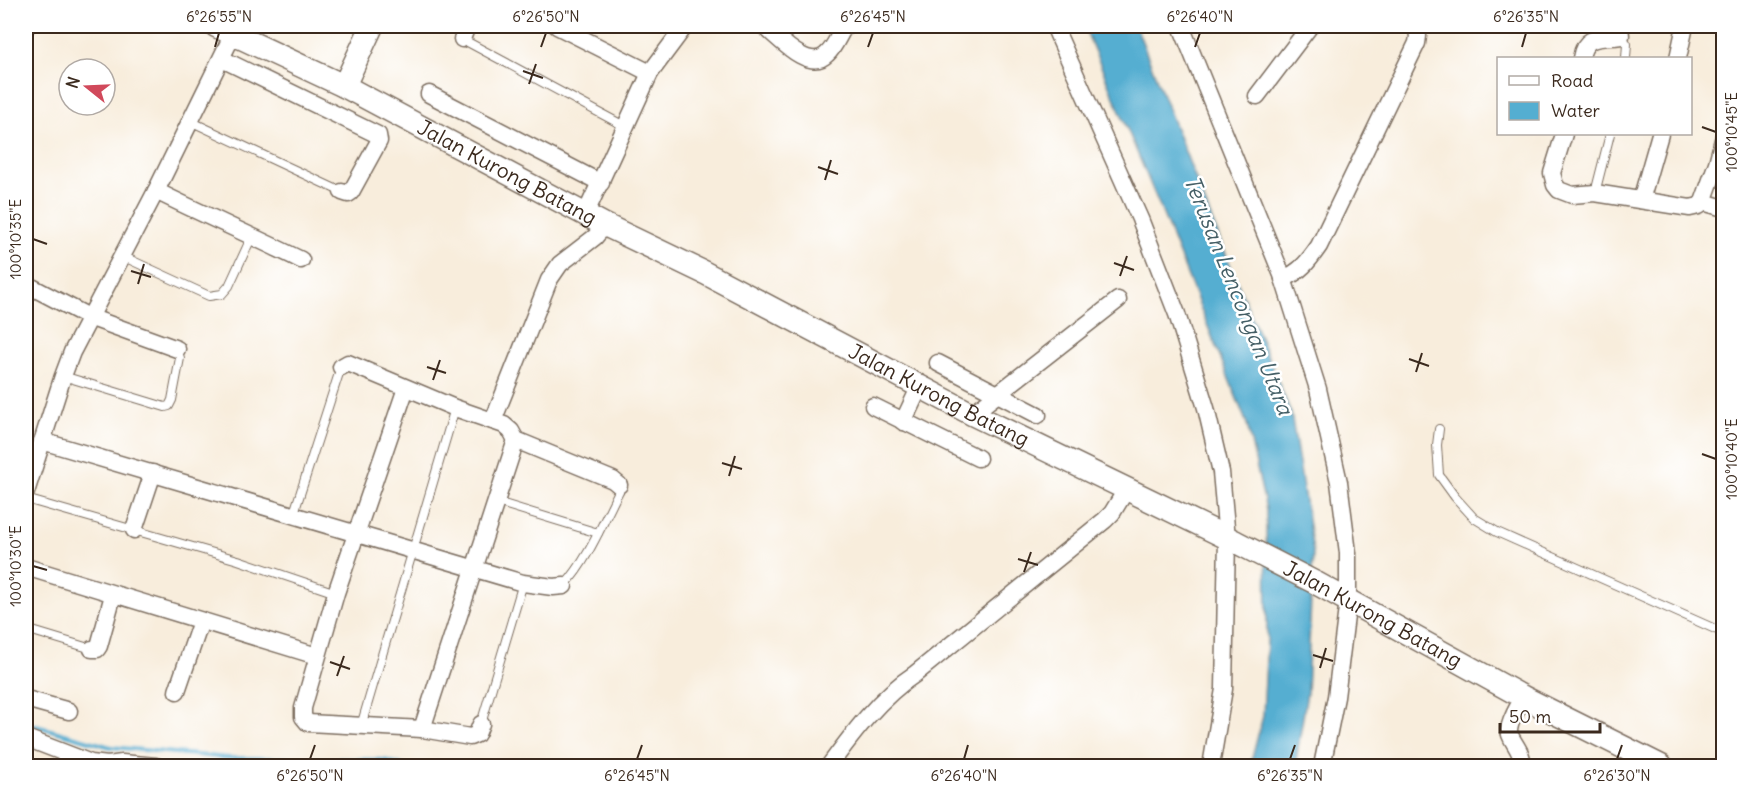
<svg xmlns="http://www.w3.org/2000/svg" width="1749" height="792" viewBox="0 0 1749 792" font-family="Delius,sans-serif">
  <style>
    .water { fill: #54aed1; stroke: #486c78; stroke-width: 1.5 }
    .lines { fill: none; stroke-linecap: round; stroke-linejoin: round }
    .stream { stroke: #54aed1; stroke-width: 4 }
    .lane-casing { stroke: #7d6e60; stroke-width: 10 }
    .street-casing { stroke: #7d6e60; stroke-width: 19 }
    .secondary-casing { stroke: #7d6e60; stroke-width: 25 }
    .lane { stroke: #fff; stroke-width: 8 }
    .street { stroke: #fff; stroke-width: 16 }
    .secondary { stroke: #fff; stroke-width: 22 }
    .ticks { fill: none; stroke: #3b2a1e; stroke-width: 2 }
    .labels { text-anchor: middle; stroke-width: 5; stroke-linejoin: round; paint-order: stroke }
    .street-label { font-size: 21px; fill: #3b2a1e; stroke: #fff }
    .water-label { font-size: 22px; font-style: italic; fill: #455f66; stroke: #fff }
    .neatline { fill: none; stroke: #3b2a1e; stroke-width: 2 }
    .ticks-label { font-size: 15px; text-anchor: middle; fill: #3b2a1e }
  </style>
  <rect width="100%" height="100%" fill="#fff"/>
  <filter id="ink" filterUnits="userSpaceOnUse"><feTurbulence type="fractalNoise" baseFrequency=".0167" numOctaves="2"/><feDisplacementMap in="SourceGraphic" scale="12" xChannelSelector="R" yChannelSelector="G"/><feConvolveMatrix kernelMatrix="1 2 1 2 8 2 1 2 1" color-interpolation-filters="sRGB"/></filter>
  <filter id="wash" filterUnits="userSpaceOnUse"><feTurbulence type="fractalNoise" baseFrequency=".008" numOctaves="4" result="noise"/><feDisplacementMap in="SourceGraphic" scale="24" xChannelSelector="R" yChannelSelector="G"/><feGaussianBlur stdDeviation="1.35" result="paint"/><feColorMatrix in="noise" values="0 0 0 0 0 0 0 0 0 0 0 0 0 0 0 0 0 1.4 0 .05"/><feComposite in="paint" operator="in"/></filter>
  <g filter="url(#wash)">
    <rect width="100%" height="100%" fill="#f8eddc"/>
    <polygon class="water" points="1084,26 1136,26 1209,213 1291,413 1313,551 1307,693 1295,766 1250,766 1263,716 1267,640 1266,509 1247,424 1158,202"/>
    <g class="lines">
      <polyline class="stream" points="26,723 111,747 229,758 384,760 404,766"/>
    </g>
  </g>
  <g filter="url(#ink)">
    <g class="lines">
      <g class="lane-casing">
        <g id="lane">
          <polyline points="1621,36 1627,44 1626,58"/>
          <polyline points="462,39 626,127"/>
          <polyline points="190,121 342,192"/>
          <polyline points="1595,193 1610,134"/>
          <polyline points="122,256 209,296 222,294 229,286 252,236"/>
          <polyline points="63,376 165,407 169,406 172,400 180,358 177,349"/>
          <polyline points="1439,429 1437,445 1439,475 1455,497 1474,518 1497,532 1724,633"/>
          <polyline points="26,499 238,560 336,593"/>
          <polyline points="497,502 598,533"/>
          <polyline points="293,516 341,367"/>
          <path d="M564,586C588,560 603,522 619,491V485"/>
          <polyline points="26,629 92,649"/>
          <polyline points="481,724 523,583"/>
          <polyline points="361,726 455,408"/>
        </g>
      </g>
      <g class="street-casing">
        <g id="street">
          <polyline points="557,26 650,73"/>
          <path d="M764,26C778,37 809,73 827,54C835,47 839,34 845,26"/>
          <polyline points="1054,26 1140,219 1177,314 1206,408 1221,472 1227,538 1224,689 1211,766"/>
          <polyline points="1181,26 1282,275 1318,389 1339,482 1348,553 1348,600 1336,697 1322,766"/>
          <polyline points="26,27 27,26"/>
          <polyline points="462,39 467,26"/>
          <path d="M1581,58C1585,34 1600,39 1621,36L1620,26"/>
          <polyline points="1678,58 1685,26"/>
          <polyline points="222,59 378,135 379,141 351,192 348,194 342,192"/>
          <polyline points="429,94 601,183"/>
          <polyline points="1257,96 1310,26"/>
          <polyline points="1564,134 1552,173 1555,185 1559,190 1572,195 1595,193 1690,208 1699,206 1703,202 1717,163 1724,136"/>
          <path d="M156,191C204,215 253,236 301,260"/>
          <polyline points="1641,200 1660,134"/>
          <polyline points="1703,202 1724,208"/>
          <polyline points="585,215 650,73 685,26"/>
          <path d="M1283,279C1300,272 1308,262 1319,246L1417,43L1418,36L1416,26"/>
          <polyline points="26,284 89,317 177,349"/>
          <polyline points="938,363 1038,415"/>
          <polyline points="341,367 348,363 455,408 504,425 511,431 516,440 613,480 619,485"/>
          <polyline points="406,388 336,593 303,708 303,717 308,723 422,729 470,737 477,734 481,724"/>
          <polyline points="873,406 978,458"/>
          <polyline points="972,414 1118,300"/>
          <polyline points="493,421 549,280 560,264 595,237 605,225"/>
          <polyline points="903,422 920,386"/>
          <polyline points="42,441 523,583 553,587 564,586"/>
          <polyline points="26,492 63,376 72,352 156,191 233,34"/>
          <polyline points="134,530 153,473"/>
          <polyline points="26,567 317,656"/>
          <polyline points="92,649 97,649 99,646 113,595"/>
          <polyline points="177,691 201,621"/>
          <path d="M1523,697C1519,706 1510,719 1509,730C1509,740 1523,750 1523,766"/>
          <polyline points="26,699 69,711"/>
          <polyline points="422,729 516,440"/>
          <polyline points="26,738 91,763 108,765 122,763 156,766"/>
          <path d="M829,766C853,733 880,697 915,674L1105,520L1112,513L1126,490"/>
        </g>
      </g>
      <g class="secondary-casing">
        <g id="secondary">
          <path id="s1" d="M216,26L344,86L605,225L705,273L972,414L1236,542L1316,583L1523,697L1661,766"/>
          <polyline points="344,86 372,26"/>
        </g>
      </g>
      <use href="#lane" class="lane"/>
      <use href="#street" class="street"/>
      <use href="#secondary" class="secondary"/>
    </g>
  </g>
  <path class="ticks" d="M215,47L219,33M541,47L546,33M868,47L873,33M1195,47L1200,33M1522,47L1526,33M523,71L543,78M529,84L536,64M1702,127L1716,132M818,167L838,174M825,180L831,160M33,239L47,244M1114,263L1134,270M131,271L151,277M1120,276L1127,256M138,284L144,264M1409,359L1429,366M427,367L446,373M1416,372L1422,353M433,380L440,360M1702,454L1716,459M722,463L742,469M729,476L735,456M1018,559L1038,565M33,566L47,570M1024,572L1031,552M1313,655L1333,661M330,662L350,669M1320,668L1326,648M337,676L344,656M310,759L315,745M637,759L642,745M964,759L968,745M1290,759L1295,745M1617,759L1622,745"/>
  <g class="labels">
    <g class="street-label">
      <text dy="7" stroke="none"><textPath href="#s1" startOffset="326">Jalan Kurong Batang</textPath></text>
      <text dy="7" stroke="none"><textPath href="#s1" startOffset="812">Jalan Kurong Batang</textPath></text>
      <text dy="7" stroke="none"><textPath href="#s1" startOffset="1298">Jalan Kurong Batang</textPath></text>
    </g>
    <g class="water-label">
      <text transform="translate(1239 295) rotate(68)" y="8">Terusan Lencongan Utara</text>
    </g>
  </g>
  <rect width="1749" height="792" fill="none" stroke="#fff" stroke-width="66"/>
  <rect x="1497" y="57" width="195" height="78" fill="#ffffff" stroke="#b1aaa5" stroke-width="1.5"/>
  <rect x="1509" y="76" width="30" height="9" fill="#ffffff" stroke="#b1aaa5" stroke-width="1.5"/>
  <text x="1551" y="87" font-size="18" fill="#3b2a1e">Road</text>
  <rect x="1509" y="102" width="30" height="18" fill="#54aed1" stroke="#b1aaa5" stroke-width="1.5"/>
  <text x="1551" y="117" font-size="18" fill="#3b2a1e">Water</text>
  <g transform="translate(87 87) rotate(288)"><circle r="28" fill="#ffffff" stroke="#b1aaa5" stroke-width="1.5"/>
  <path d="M0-4.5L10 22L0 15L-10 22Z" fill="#d1495b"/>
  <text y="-9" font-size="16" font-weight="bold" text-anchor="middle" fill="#3b2a1e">N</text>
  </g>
  <path d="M1500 723v9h100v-9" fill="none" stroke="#3b2a1e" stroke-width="3"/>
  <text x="1509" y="723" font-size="18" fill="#3b2a1e" stroke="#ffffff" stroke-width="4.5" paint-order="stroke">50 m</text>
  <rect x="33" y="33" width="1683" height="726" class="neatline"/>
  <g class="ticks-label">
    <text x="219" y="22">6°26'55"N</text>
    <text x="546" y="22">6°26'50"N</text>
    <text x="873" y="22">6°26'45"N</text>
    <text x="1200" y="22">6°26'40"N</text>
    <text x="1526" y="22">6°26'35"N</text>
    <text transform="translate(1732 132) rotate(-90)" y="5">100°10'45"E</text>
    <text transform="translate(16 239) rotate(-90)" y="5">100°10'35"E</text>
    <text transform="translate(1732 459) rotate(-90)" y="5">100°10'40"E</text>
    <text transform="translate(16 566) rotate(-90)" y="5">100°10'30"E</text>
    <text x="310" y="781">6°26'50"N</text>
    <text x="637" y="781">6°26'45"N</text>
    <text x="964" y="781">6°26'40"N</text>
    <text x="1290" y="781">6°26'35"N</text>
    <text x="1617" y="781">6°26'30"N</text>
  </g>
</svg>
